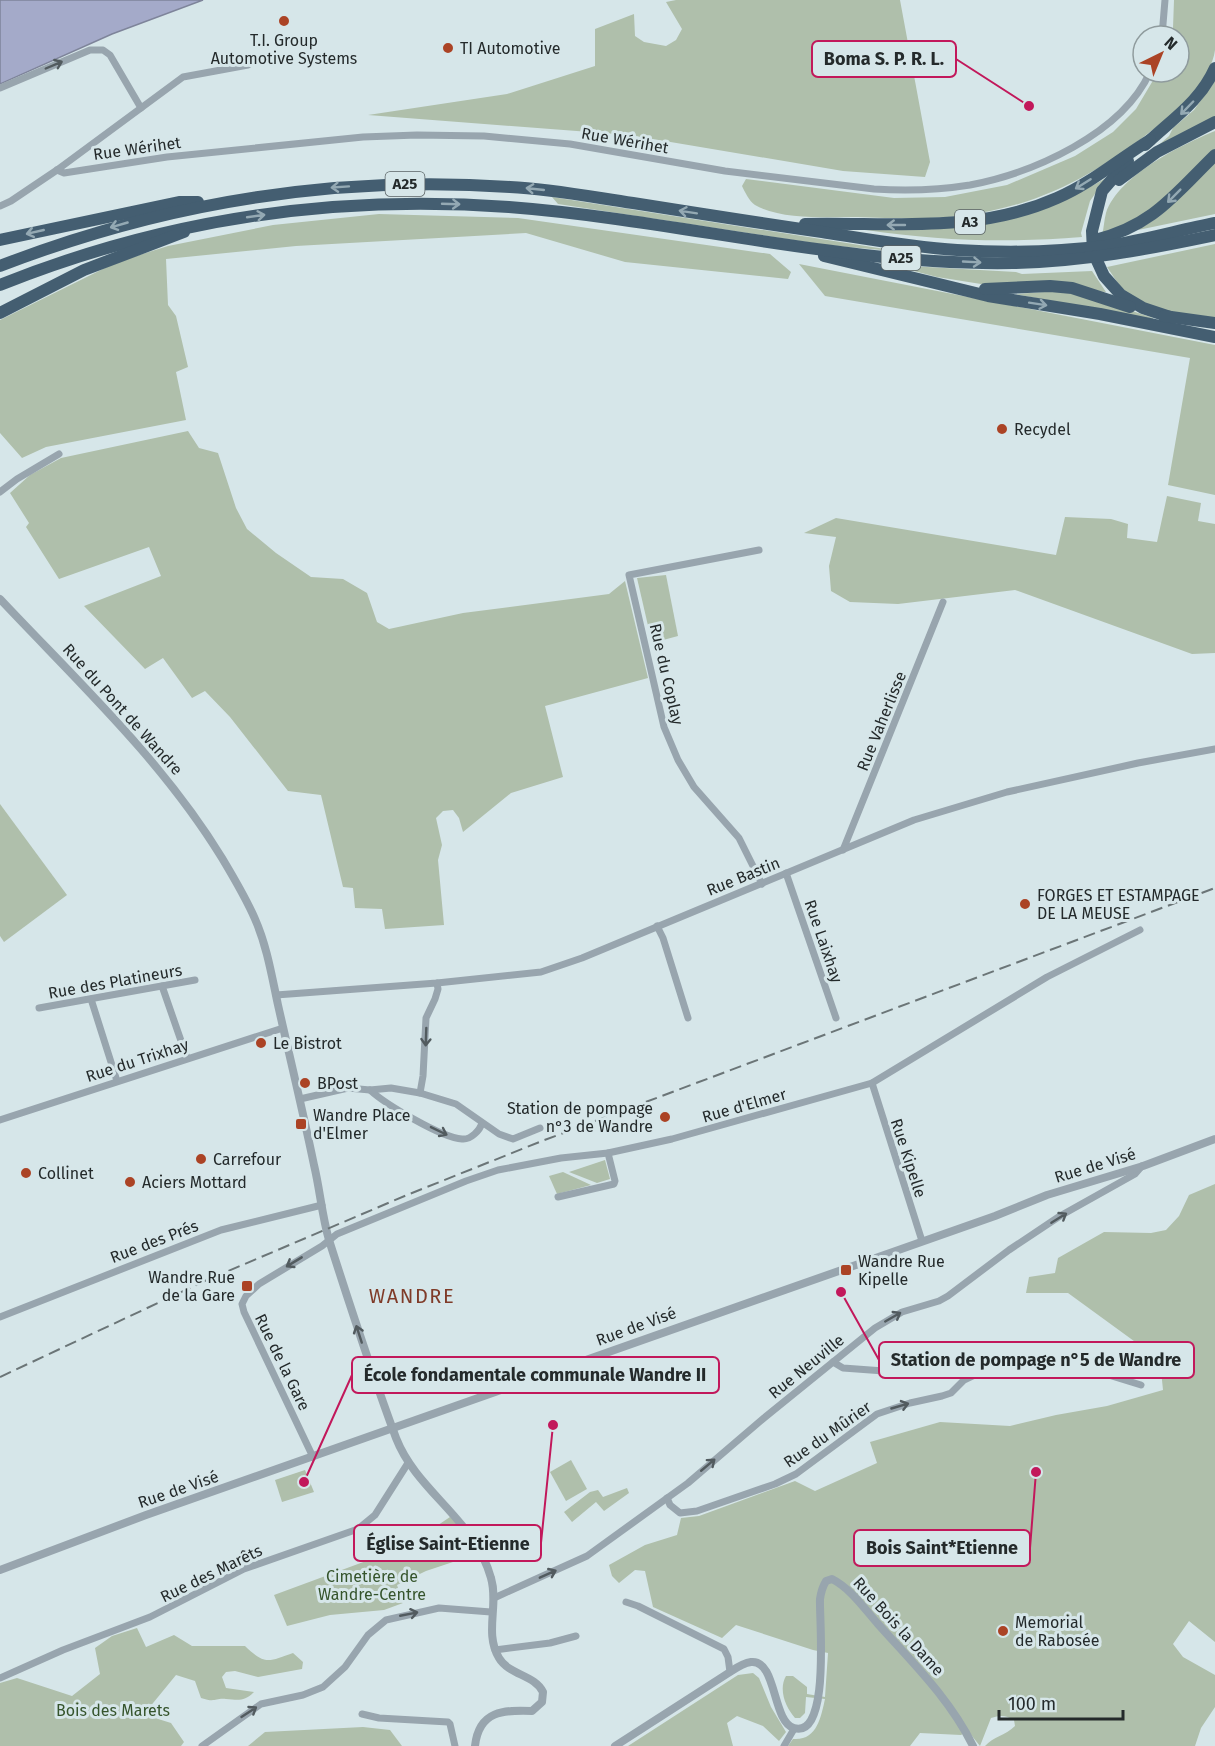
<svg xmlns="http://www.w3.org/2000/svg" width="1215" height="1746" viewBox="0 0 1215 1746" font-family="'Fira Sans',sans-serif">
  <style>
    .green { fill: #afbfab }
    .water { fill: #a4aac9; stroke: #7e849a; stroke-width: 1.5 }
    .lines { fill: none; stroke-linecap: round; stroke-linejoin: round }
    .minor { stroke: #98a5ae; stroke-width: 7 }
    .tertiary { stroke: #98a5ae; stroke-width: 8 }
    .motorway { stroke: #445e71; stroke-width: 12 }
    .rail { stroke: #6b7577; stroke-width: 2; stroke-dasharray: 12 6; stroke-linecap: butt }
    .oneway { stroke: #525b5f }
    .oneway2 { stroke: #94a9b3 }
    .poi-dot { fill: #ab4325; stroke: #d6e6e9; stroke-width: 2 }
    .labels { text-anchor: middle; stroke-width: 6; stroke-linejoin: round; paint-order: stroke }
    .shield { fill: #d6e6e9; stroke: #596264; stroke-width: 1.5 }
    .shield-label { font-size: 15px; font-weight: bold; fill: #242a2b }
    .poi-label { font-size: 16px; fill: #242a2b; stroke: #d6e6e9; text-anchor: start }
    .street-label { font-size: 16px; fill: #242a2b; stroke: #d6e6e9 }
    .park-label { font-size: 16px; fill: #35542c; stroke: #d6e6e9 }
    .quarter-label { font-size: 20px; letter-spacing: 1.5px; fill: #7f3b28; stroke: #d6e6e9 }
    .leader { fill: none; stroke: #c2185b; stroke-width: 2 }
    .callout-dot { fill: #c2185b; stroke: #d6e6e9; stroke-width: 2 }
    .callout { fill: #d6e6e9; stroke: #c2185b; stroke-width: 2 }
    .callout-label { font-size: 18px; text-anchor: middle; font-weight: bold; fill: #242a2b }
  </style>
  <rect width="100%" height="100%" fill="#d6e6e9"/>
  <g class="green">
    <polygon points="676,0 900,0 930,162 925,177 843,171 629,135 368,115 507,94 595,66 595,29 634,14 635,36 644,42 666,46 676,40 682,29 666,2"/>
    <path d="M1174,0H1215C1215,16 1215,34 1215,50C1211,79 1181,108 1159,125C1096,175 1039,207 958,216C925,220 891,218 858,217C828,217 781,220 755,205C749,201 745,192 742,186L746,179L894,198L945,197L1007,185L1075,156L1113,132L1136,109L1158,72H1179V36H1170L1173,28Z"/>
    <polygon points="1215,81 1215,118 1153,150 1169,136 1173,128 1194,110"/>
    <path d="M1215,131V149L1154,210L1102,235C1104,228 1104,220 1106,213C1119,175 1181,145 1215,131Z"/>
    <polygon points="1215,161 1215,214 1138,230 1160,216"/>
    <path d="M1106,178L1090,201L1081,233L1082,237C1006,243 941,241 866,230H915L1083,191Z"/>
    <polygon points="552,197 904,252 826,245 558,204"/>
    <polygon points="379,214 518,218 770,254 791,272 788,279 625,262 526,233 296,246 166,259 168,305 176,316 188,367 176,372 186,420 46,447 22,458 0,433 0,320 117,262 168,246 273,225"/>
    <path d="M1215,244V318C1188,316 1140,309 1121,287C1116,281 1112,274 1107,267Z"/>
    <polygon points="799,264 1215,345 1215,495 1168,485 1190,358 825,296"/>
    <polygon points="891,265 1016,272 1022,274 1092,271 1106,292 981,284 937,277"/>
    <polygon points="1058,291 1088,296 1153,318 1153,320 1015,294"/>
    <polygon points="188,431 199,448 218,453 236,508 247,529 276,553 311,577 343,579 367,593 377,622 389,629 463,613 609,594 625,581 648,678 545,706 563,777 511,793 463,832 459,818 453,810 443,811 436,818 442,845 438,860 444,925 385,929 382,909 355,908 353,888 343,887 321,795 288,791 230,717 205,691 192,698 163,658 145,669 84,606 161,576 149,547 59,579 26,527 29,523 10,493 30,475 61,458"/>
    <polygon points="1167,496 1201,503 1198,521 1215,524 1215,653 1192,654 1015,590 898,604 850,602 831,591 829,566 836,537 804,533 836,518 1056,555 1065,517 1111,519 1128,524 1127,538 1157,542"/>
    <polygon points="666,575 678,636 652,643 637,578"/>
    <polygon points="0,804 67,895 4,942 0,936"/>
    <polygon points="605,1160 610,1179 597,1183 569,1172"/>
    <polygon points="563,1172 591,1185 557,1194 549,1176"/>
    <path d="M1215,1184V1642L1189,1621L1173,1644L1183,1657L1215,1675V1707L1201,1728L1195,1746H985C993,1737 1006,1735 1015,1726L1014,1720C1006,1715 1000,1715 991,1718L980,1746L968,1731L961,1735L920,1733L910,1746H788L793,1739C817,1741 821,1717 825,1699L806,1697L805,1713L800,1718H795C786,1708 778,1690 786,1676H793L807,1687V1694L825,1697L828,1653L813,1650L736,1625L722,1638L653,1607L645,1571L635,1570L619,1583L612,1576L609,1565L645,1545L677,1535L681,1518L699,1516L795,1481L815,1491L877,1463L870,1442L940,1422L1010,1426L1056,1415L1107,1406L1163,1390L1160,1360L1068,1293H1026L1029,1277L1055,1273L1058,1258L1104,1232L1151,1233L1166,1230L1179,1216L1189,1195Z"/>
    <polygon points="571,1460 587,1489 566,1501 550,1472"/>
    <polygon points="305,1470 314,1492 282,1502 275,1480"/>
    <polygon points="627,1488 629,1493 604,1511 596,1502 572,1522 564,1512 590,1492 598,1490 603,1497"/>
    <polygon points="450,1517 457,1523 474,1555 426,1571 397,1585 403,1603 384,1610 330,1615 287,1626 274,1595 385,1554 394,1547 398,1547 401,1550"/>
    <path d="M137,1628L146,1647L174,1635L192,1646H245C265,1665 268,1662 293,1653L303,1662L302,1669L258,1677L235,1671L226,1672L222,1677L226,1688L254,1692C244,1702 238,1700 226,1699C214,1698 216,1703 201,1698L195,1681L176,1675L149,1708L155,1718L171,1723L184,1742L181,1746H0V1683L17,1678L72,1696L100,1674L95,1648L112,1636Z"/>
    <polygon points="753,1673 759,1678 771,1707 786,1732 779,1741 763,1726 737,1716 727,1723 733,1746 628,1746 738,1675"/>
    <polygon points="363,1727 390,1730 402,1746 248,1746 265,1732"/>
  </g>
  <polygon class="water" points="0,0 203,0 112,34 0,84"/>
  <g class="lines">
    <g class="minor">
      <polyline points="1162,36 1165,0"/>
      <polyline points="0,88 90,50 103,50 110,55 141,108"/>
      <path d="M57,170L64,173L167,157L363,137L417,135L484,136L570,144L725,171L874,189C905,191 939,190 970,185C1033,173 1122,134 1150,72"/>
      <polyline points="0,206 11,201 57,170 183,77 248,65"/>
      <polyline points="0,492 17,479 59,454"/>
      <polyline points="759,550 629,575 664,727 678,760 694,787 739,838 762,884"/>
      <polyline points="843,850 943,602"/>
      <polyline points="786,873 836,1018"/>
      <polyline points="657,926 663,938 688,1018"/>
      <polyline points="162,986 187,1058"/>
      <polyline points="276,995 437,983 541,972 582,958 914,820 1007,792 1138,763 1215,749"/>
      <polyline points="91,999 117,1081"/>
      <polyline points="39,1008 195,980"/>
      <polyline points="872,1083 922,1241"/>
      <path d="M370,1090C385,1104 442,1138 462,1139C471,1140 480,1130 482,1123"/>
      <polyline points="420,1093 423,1076 426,1018 435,999 438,989 437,983"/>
      <polyline points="300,1099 348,1088 370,1090 391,1088 420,1093 456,1104 499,1134 513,1139 540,1128"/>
      <polyline points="0,1120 283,1028"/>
      <polyline points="558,1197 614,1184 615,1181 608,1153"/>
      <polyline points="0,1317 221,1230 322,1205"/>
      <polyline points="833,1362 843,1368 884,1371 953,1364 993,1362 1004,1365 1029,1366 1063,1361 1141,1385"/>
      <polyline points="313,1457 244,1312 242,1304 246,1296 259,1284 322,1246 337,1234 466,1181 498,1170 561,1158 608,1153 672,1139 872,1083 1047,977 1140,930"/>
      <polyline points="667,1498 670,1505 680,1513 697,1511 775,1484 796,1474 877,1414 910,1403 942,1396 951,1393 964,1380 983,1371 1004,1365"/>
      <polyline points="494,1598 587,1556 688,1483 764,1418 875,1328 902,1312 939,1301 948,1296 1009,1250 1060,1216 1135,1174 1142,1166"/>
      <polyline points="626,1602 638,1606 724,1649 728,1657 730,1672"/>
      <polyline points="495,1650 550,1643 576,1636"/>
      <polyline points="0,1678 63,1650 150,1617 244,1569 358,1529 375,1515 408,1463"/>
      <polyline points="362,1714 379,1718 448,1722 450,1724 455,1746"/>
      <polyline points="202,1746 261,1704 303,1695 323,1687 345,1667 368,1635 386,1620 439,1608 491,1612"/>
      <polyline points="784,1746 794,1729"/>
    </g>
    <g class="tertiary">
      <path d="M0,599C78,682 162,760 222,858C234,878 246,898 255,919C267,946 272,977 278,1005C290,1058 303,1112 314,1165C320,1190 322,1216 329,1240C350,1306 372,1373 396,1438C417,1492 475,1519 491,1578C499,1605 484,1633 499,1658C509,1675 535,1675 543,1692L542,1702L532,1711C504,1710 479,1710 475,1746"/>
      <polyline points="0,1570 146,1515 995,1216 1047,1195 1143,1166 1215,1139"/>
      <path d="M615,1746L730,1672C736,1668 743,1663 751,1662C777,1659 772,1722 794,1728C831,1739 819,1617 820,1599C821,1592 823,1586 826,1581L832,1579C850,1588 864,1608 878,1624C912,1662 950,1699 973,1746"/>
    </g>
    <g class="motorway">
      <path d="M1145,145C1171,120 1200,102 1215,68"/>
      <polyline points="1128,161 1102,191 1092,231 1093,252 1104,276 1121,295 1143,308 1170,317"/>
      <polyline points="1119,180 1157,152 1215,122"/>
      <path d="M805,224C891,222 976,234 1057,198C1090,184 1119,159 1150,140"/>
      <polyline points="0,240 179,202 198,202"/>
      <path d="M1095,240C1153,226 1175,194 1215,155"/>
      <polyline points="824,256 988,296 1100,314 1215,337"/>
      <path d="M0,266C165,202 333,175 510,187C551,189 592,197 633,203C696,213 759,223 822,232C867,239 912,247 957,250C1007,253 1057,252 1106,246C1143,241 1179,230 1215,223"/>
      <path d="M0,285C164,219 333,194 509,207C678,220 843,266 1013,263C1082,262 1148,249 1215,235"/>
      <polyline points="985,289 1050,286 1072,288 1130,307"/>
      <polyline points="0,313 84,270 184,232"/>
      <polyline points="1164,316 1215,323"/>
    </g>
    <polyline class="rail" points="0,1377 207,1280 407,1195 542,1141 1215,888"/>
  </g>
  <defs><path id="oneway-shaft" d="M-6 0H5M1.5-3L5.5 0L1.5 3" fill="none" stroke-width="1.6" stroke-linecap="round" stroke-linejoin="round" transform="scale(1.5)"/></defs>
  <g class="oneway">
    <use href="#oneway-shaft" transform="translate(54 65) rotate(-23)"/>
    <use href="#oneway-shaft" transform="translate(426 1037) rotate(92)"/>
    <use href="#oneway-shaft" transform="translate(439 1131) rotate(26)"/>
    <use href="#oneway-shaft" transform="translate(1059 1218) rotate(-32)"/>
    <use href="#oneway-shaft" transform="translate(294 1262) rotate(149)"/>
    <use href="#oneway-shaft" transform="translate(893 1317) rotate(-30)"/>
    <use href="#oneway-shaft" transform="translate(359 1334) rotate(-108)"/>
    <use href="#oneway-shaft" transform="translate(900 1406) rotate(-16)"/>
    <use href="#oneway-shaft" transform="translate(708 1465) rotate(-40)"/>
    <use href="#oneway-shaft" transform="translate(548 1574) rotate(-24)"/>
    <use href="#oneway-shaft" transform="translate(409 1614) rotate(-11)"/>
    <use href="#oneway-shaft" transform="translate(249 1712) rotate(-33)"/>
  </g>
  <g class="oneway2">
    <use href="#oneway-shaft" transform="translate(1187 108) rotate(134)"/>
    <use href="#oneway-shaft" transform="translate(1083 184) rotate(148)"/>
    <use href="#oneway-shaft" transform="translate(340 187) rotate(176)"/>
    <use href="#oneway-shaft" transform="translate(535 189) rotate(-174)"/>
    <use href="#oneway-shaft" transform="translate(1174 196) rotate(135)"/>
    <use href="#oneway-shaft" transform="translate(451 204) rotate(2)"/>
    <use href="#oneway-shaft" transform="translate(688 212) rotate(-171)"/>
    <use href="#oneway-shaft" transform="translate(256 216) rotate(-8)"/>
    <use href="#oneway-shaft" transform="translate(119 225) rotate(164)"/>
    <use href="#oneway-shaft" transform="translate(896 225) rotate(-180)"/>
    <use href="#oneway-shaft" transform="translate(35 232) rotate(167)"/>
    <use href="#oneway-shaft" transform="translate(972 262) rotate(3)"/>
    <use href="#oneway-shaft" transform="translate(1038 304) rotate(9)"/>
  </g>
  <g class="poi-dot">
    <circle cx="284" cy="21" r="6"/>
    <circle cx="448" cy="48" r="6"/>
    <circle cx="1002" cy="429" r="6"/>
    <circle cx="1025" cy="904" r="6"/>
    <circle cx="261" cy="1043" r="6"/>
    <circle cx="305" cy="1083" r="6"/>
    <circle cx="665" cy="1117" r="6"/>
    <rect x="295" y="1118" width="12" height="12" rx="3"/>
    <circle cx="201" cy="1159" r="6"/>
    <circle cx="26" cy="1173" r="6"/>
    <circle cx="130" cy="1182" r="6"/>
    <rect x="840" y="1264" width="12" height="12" rx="3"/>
    <rect x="241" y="1280" width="12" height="12" rx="3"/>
    <circle cx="1003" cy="1631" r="6"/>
  </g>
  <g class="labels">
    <g class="shield">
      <rect x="385.5" y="172" width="39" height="24" rx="4.5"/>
      <rect x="955" y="210" width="30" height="24" rx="4.5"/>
      <rect x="881.5" y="246" width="39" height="24" rx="4.5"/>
    </g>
    <g class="shield-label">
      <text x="405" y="189">A25</text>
      <text x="970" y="227">A3</text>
      <text x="901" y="263">A25</text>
    </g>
    <g class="poi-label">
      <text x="284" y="46" text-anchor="middle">T.I. Group<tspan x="284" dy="18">Automotive Systems</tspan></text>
      <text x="460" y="54">TI Automotive</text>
      <text x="1014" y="435">Recydel</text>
      <text x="1037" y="901">FORGES ET ESTAMPAGE<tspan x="1037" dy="18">DE LA MEUSE</tspan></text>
      <text x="273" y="1049">Le Bistrot</text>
      <text x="317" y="1089">BPost</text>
      <text x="653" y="1114" text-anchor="end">Station de pompage<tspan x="653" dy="18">n°3 de Wandre</tspan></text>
      <text x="313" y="1121">Wandre Place<tspan x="313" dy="18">d'Elmer</tspan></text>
      <text x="213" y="1165">Carrefour</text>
      <text x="38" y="1179">Collinet</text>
      <text x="142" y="1188">Aciers Mottard</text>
      <text x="858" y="1267">Wandre Rue<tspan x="858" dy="18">Kipelle</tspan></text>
      <text x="235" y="1283" text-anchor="end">Wandre Rue<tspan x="235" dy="18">de la Gare</tspan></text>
      <text x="1015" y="1628">Memorial<tspan x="1015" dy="18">de Rabosée</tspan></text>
    </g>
    <g class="street-label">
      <text transform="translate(625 140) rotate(10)" y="6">Rue Wérihet</text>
      <text transform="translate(137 148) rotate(-8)" y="6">Rue Wérihet</text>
      <text transform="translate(667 674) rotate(77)" y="6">Rue du Coplay</text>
      <text transform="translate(123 709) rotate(48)" y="6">Rue du Pont de Wandre</text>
      <text transform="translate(881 721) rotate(-68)" y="6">Rue Vaherlisse</text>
      <text transform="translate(743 876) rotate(-22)" y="6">Rue Bastin</text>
      <text transform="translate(824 941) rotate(71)" y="6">Rue Laixhay</text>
      <text transform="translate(115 981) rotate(-10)" y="6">Rue des Platineurs</text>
      <text transform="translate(137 1060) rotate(-18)" y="6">Rue du Trixhay</text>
      <text transform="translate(744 1105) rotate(-16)" y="6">Rue d'Elmer</text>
      <text transform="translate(909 1158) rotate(72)" y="6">Rue Kipelle</text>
      <text transform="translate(1095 1165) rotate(-17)" y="6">Rue de Visé</text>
      <text transform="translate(154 1241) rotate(-21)" y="6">Rue des Prés</text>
      <text transform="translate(636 1326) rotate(-20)" y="6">Rue de Visé</text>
      <text transform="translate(283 1362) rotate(64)" y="6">Rue de la Gare</text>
      <text transform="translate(806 1366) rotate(-39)" y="6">Rue Neuville</text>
      <text transform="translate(827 1434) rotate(-35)" y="6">Rue du Mûrier</text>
      <text transform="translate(178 1489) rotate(-19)" y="6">Rue de Visé</text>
      <text transform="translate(211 1573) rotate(-26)" y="6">Rue des Marêts</text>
      <text transform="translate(899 1626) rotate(48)" y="6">Rue Bois la Dame</text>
    </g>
    <g class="park-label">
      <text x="372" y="1582">Cimetière de<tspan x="372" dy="18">Wandre-Centre</tspan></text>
      <text x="113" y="1716">Bois des Marets</text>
    </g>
    <g class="quarter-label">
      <text x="412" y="1303">WANDRE</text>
    </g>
  </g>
  <path class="leader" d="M1029 106L956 59M841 1292L879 1360M304 1482L352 1375M553 1425L541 1543M1036 1472L1030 1548"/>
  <g class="callout-dot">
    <circle cx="1029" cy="106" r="6"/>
    <circle cx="841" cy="1292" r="6"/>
    <circle cx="304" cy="1482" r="6"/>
    <circle cx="553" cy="1425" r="6"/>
    <circle cx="1036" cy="1472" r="6"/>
  </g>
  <g class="callout">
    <rect x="812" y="41" width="144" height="36" rx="6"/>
    <rect x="879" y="1342" width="315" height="36" rx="6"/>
    <rect x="352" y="1357" width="367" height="36" rx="6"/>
    <rect x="354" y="1525" width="187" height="36" rx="6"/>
    <rect x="854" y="1530" width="176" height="36" rx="6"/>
  </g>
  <g class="callout-label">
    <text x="884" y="65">Boma S. P. R. L.</text>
    <text x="1036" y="1366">Station de pompage n°5 de Wandre</text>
    <text x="535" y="1381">École fondamentale communale Wandre II</text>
    <text x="448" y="1550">Église Saint-Etienne</text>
    <text x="942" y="1554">Bois Saint*Etienne</text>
  </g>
  <g transform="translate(1161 54) rotate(43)"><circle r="28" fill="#d6e6e9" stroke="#8f9b9d" stroke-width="1.5"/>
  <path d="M0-4.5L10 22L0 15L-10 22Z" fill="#ab4325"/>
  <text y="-9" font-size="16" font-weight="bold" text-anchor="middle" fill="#242a2b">N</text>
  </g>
  <path d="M999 1710v9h124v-9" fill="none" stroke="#242a2b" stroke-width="3"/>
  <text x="1008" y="1710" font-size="18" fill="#242a2b" stroke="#d6e6e9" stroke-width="4.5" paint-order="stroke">100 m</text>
</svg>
